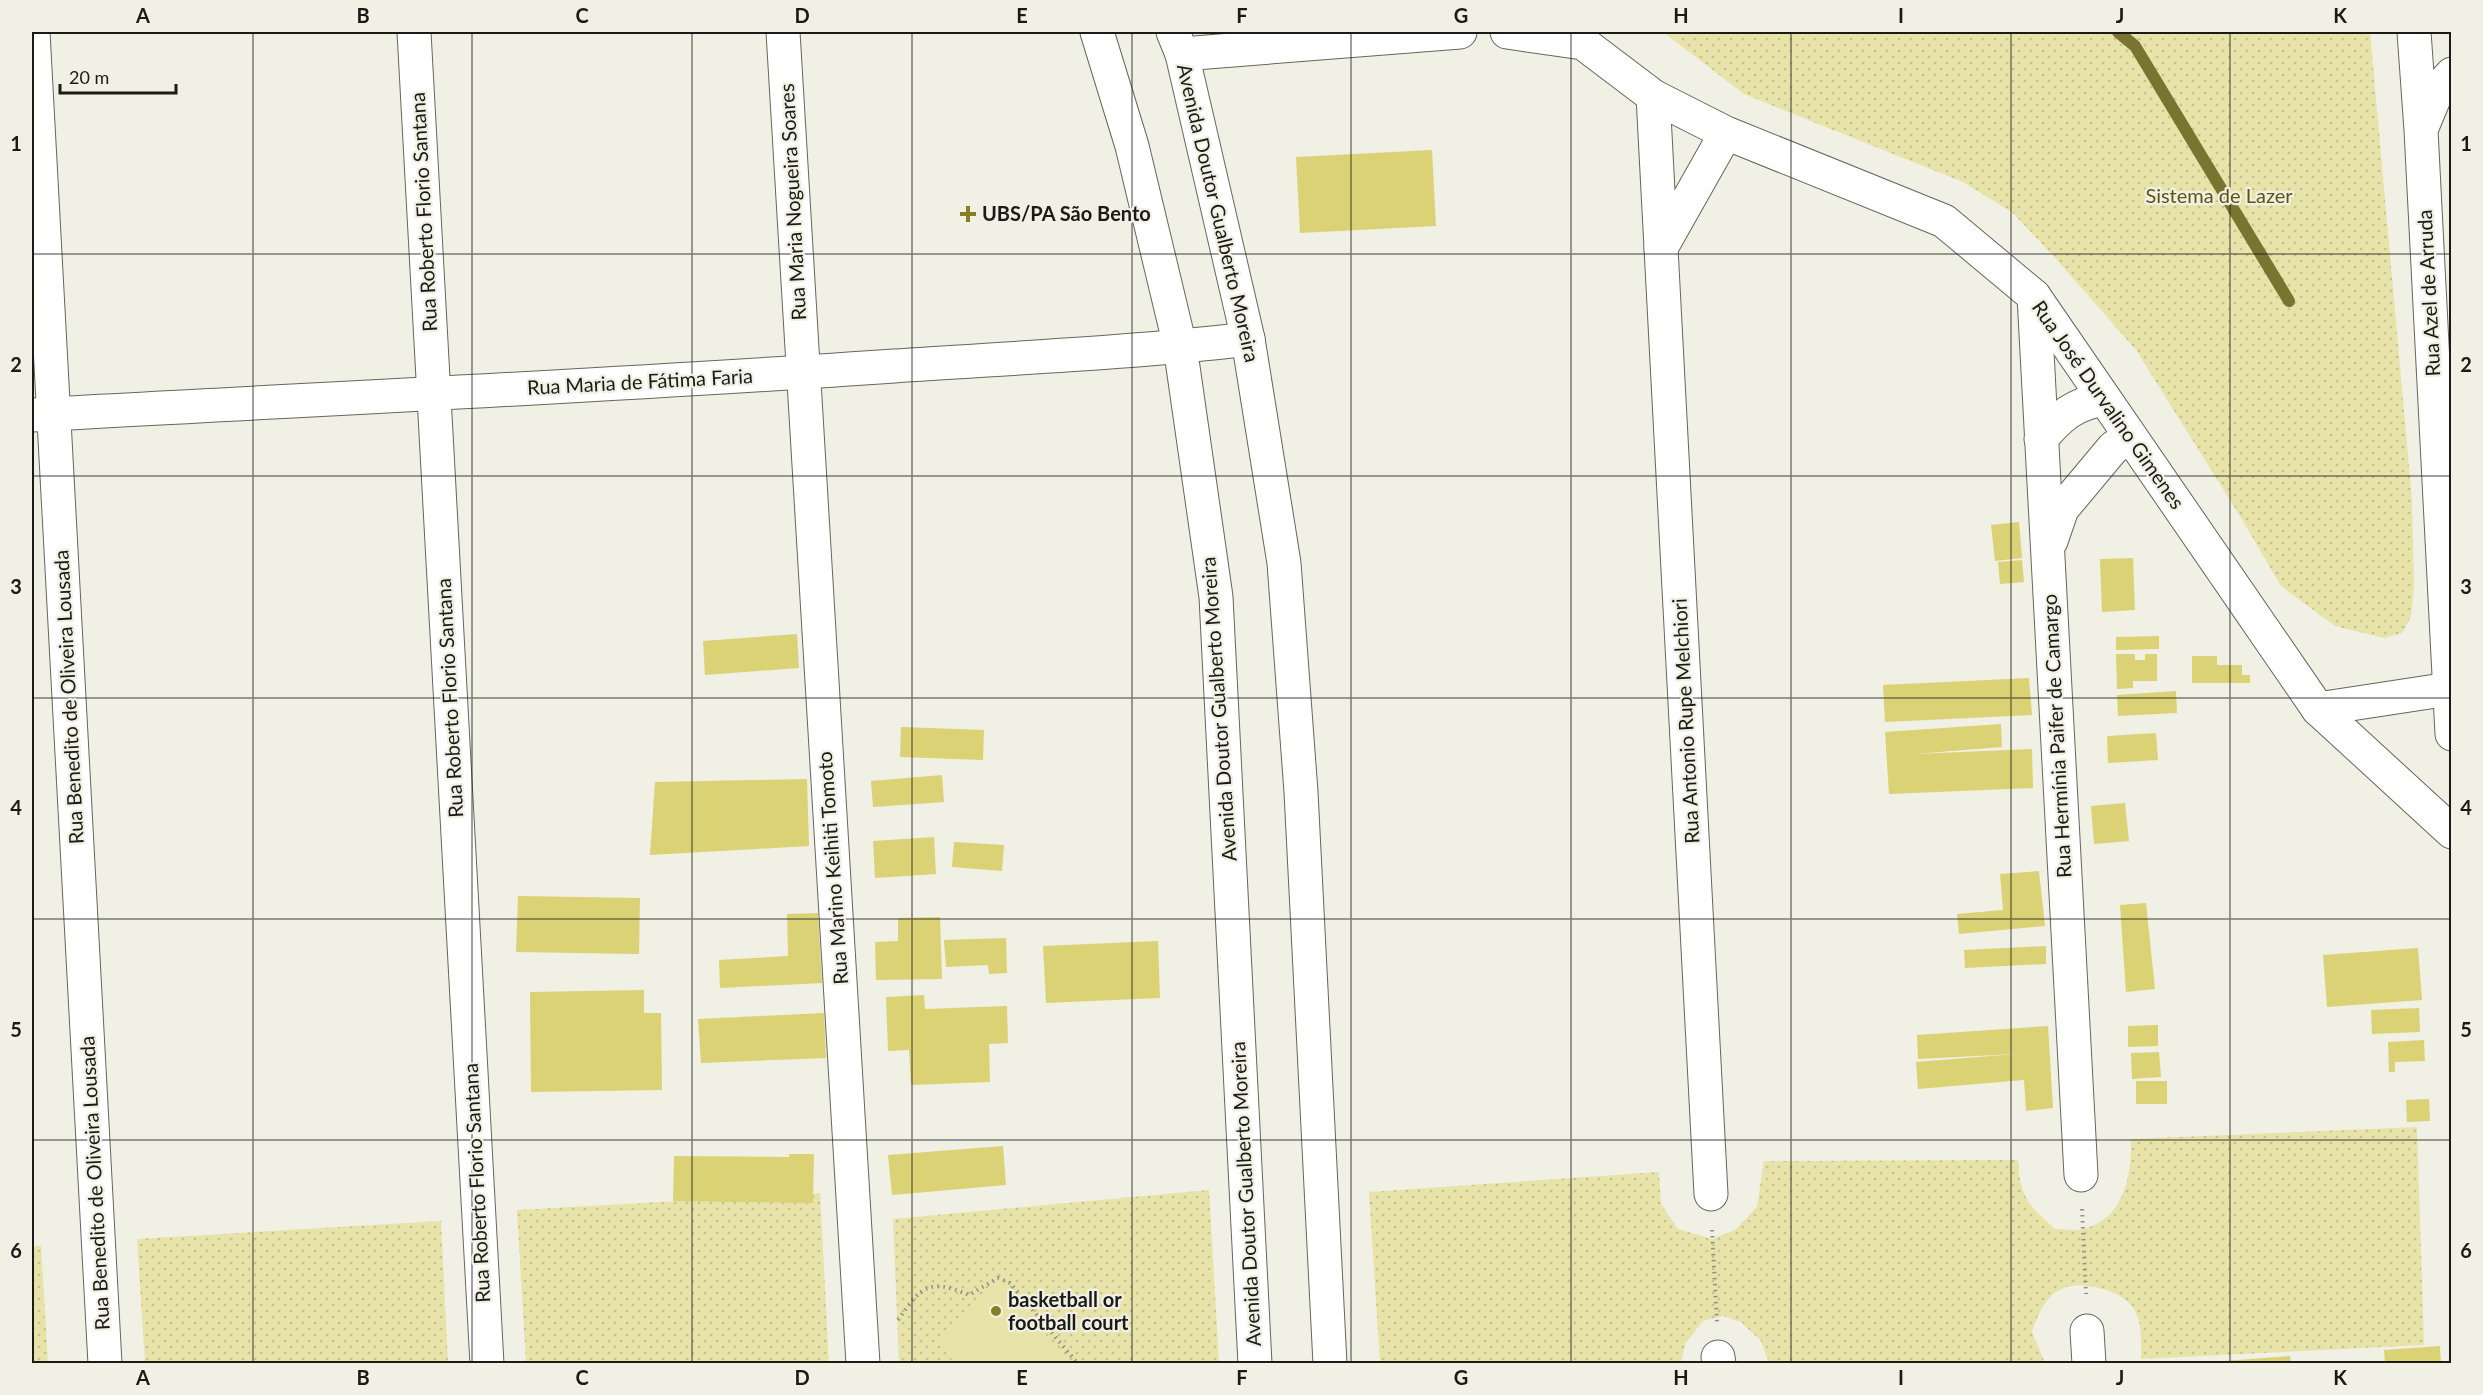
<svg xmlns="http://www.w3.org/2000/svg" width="2483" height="1395" viewBox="0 0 2483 1395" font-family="Lato,sans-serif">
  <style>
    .grass { fill: url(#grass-dots) }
    .pitch { fill: #e8e3a9 }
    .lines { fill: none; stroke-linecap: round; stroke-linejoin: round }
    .stream { stroke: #7a7431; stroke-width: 12 }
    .building { fill: #dad275 }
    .street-casing { stroke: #66665b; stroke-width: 35 }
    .path { stroke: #909088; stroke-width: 4; stroke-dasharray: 1.5 4.5; stroke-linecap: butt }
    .street { stroke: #fff; stroke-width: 33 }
    .grid { fill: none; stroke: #1b1a16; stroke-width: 1.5; stroke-opacity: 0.55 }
    .poi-dot { fill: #877f26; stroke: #f0f0e4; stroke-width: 2 }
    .labels { text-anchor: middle; stroke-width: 4.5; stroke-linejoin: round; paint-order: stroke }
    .park-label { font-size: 20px; fill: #5b550e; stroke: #f0f0e4 }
    .street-label { font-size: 20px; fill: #1b1a16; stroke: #f0f0e4 }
    .poi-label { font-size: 20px; font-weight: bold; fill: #1b1a16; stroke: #f0f0e4; text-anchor: start }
    .neatline { fill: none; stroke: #1b1a16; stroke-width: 2 }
    .grid-label { font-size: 20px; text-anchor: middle; font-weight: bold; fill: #1b1a16 }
  </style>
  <defs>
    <pattern id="grass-dots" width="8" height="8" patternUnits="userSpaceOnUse" patternTransform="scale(1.5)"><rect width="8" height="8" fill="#e8e3a9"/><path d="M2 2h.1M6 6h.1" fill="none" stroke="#c6c291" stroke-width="1.8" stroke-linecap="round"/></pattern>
  </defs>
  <rect width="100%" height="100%" fill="#f0f0e4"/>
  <g class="grass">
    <polygon points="1663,32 2370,32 2412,500 2414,587 2411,617 2402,633 2384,638 2335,626 2281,586 2240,516 2136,350 2057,260 2013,213 1963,182 1744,94"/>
    <path d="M2417,1127L2424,1345L2141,1359C2141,1342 2143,1319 2131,1305C2123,1296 2111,1291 2099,1288C2059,1278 2044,1296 2032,1332L2045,1363H1769L1761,1341L1741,1322L1723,1316L1703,1321L1685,1344L1681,1363H1380L1369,1192L1659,1172L1661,1204L1678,1229L1712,1239L1735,1230L1757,1207L1764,1161L2018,1160C2020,1198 2028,1204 2055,1229C2064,1229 2078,1232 2087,1228C2125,1216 2132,1173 2131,1139Z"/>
    <polygon points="1209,1190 1219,1363 899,1363 893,1219"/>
    <polygon points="820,1193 829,1363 526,1363 517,1210"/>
    <polygon points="441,1221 448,1363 145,1363 137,1239"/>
    <polygon points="32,1246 41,1246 48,1363 32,1363"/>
  </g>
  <polygon class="pitch" points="1001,1283 1070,1363 955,1363 935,1340"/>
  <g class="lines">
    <polyline class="stream" points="2118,32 2135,46 2289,301"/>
  </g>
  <g class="building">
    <polygon points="1432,150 1436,226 1300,233 1296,157"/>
    <polygon points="2019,522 2022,558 1995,561 1991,525"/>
    <polygon points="2133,558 2135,610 2102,612 2100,559"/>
    <polygon points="2022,560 2024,582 2000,584 1998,562"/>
    <polygon points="797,634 799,668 705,675 703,641"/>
    <polygon points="2159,636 2159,649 2116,650 2116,637"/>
    <polygon points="2116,654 2135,654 2135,660 2145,660 2145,654 2157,654 2157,681 2133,681 2133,688 2117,689"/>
    <polygon points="2192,656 2217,656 2217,665 2242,665 2242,675 2250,675 2250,683 2192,683"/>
    <polygon points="2029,678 2032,715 1885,722 1883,685"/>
    <polygon points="2176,691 2177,713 2118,716 2117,695"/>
    <polygon points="2001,724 2002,747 1914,754 2032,749 2033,788 1889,794 1885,732"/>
    <polygon points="901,727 984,730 983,760 900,757"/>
    <polygon points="2156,733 2158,760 2108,763 2107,736"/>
    <polygon points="942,775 944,802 873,807 871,781"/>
    <polygon points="807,779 809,846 650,855 655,782"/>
    <polygon points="2125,803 2129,841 2094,844 2091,806"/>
    <polygon points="934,837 936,874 875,878 873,841"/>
    <polygon points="954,842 1004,845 1002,871 952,867"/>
    <polygon points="2039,871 2045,926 1959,934 1957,914 2003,910 2000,874"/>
    <polygon points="518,896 640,898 639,954 516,952"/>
    <polygon points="2146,903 2155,989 2126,992 2120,905"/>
    <polygon points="818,913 822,983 720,988 719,960 788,956 787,914"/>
    <polygon points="940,917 942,979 876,980 875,942 898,941 898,918"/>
    <polygon points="1006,938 1007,973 989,974 988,965 946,967 944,940"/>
    <polygon points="1158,941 1160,998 1046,1003 1043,946"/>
    <polygon points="2046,946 2046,964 1965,968 1964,950"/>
    <polygon points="2418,948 2422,1000 2327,1007 2323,955"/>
    <polygon points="644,990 644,1013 661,1013 662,1090 531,1092 530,992"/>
    <polygon points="924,995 925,1009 1007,1006 1008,1043 989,1044 990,1082 911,1085 909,1050 888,1051 886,997"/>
    <polygon points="2419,1008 2420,1032 2372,1034 2371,1010"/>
    <polygon points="824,1013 826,1058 701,1063 698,1019"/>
    <polygon points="2158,1025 2158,1046 2128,1047 2128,1026"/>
    <polygon points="2048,1026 2053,1108 2026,1111 2024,1080 1918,1089 1916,1062 2016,1054 1918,1059 1917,1035"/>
    <polygon points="2424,1040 2425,1061 2395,1062 2395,1072 2389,1072 2388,1042"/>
    <polygon points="2159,1052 2161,1077 2132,1079 2131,1053"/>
    <rect x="2136" y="1081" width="31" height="23"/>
    <polygon points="2429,1099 2430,1121 2407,1122 2406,1100"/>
    <polygon points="1003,1146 1006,1185 892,1195 888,1155"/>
    <polygon points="789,1154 814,1154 813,1203 673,1201 674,1156 789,1157"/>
    <polygon points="2440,1346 2441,1364 2385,1364 2384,1350"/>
    <polygon points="2290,1356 2291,1364 2210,1364 2210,1362"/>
  </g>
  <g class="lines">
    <g class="street-casing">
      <g id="street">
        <polyline points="33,32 105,1364"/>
        <polyline points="414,32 487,1364"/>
        <polyline points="783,32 863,1364"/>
        <polyline points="1097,32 1132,146 1180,346 1216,597 1255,1364"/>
        <polyline points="1173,32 1182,54 1248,339 1284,563 1301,792 1330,1364"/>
        <polyline points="1507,32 1583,43 1653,96 1726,133 1944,221 2034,296 2318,709"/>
        <polyline points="2414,32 2421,130 2452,734"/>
        <polyline points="1182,54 1460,32"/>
        <polyline points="1653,96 1661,248 1726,133"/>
        <polyline points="2423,125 2438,89 2452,74"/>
        <polyline points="1661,248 1711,1194"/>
        <polyline points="2034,296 2081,1175"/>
        <path d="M32,415C319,399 607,386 894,366C1012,358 1131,353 1248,339"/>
        <path d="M2041,439C2060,416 2074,404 2104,399"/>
        <polyline points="2051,541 2062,509 2113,448 2130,436"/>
        <polyline points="2449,689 2318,709 2452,832"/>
        <polyline points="2087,1331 2089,1364"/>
        <polyline points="1718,1357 1719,1364"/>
      </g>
    </g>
    <g class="path">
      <polyline points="2082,1209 2086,1294"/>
      <polyline points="1712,1230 1717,1322"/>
      <path d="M898,1320C922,1286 928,1278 969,1295L998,1278L1010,1283L1078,1364"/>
    </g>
    <use href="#street" class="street"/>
  </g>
  <path class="grid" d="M253,32V1364M472,32V1364M692,32V1364M912,32V1364M1132,32V1364M1351,32V1364M1571,32V1364M1791,32V1364M2011,32V1364M2230,32V1364M32,254H2452M32,476H2452M32,698H2452M32,919H2452M32,1140H2452"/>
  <g class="poi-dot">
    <path d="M965 205h6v6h6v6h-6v6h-6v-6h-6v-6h6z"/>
    <circle cx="996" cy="1311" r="6"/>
  </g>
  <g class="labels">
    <g class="park-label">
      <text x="2219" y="203">Sistema de Lazer</text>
    </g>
    <g class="street-label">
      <text transform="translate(793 202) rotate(-93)" y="7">Rua Maria Nogueira Soares</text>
      <text transform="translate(424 212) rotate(-93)" y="7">Rua Roberto Florio Santana</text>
      <text transform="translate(1218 213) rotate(77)" y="7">Avenida Doutor Gualberto Moreira</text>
      <text transform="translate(2429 293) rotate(-93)" y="7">Rua Azel de Arruda</text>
      <text transform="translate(640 382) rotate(-3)" y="7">Rua Maria de Fátima Faria</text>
      <text transform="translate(2108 405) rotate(55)" y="7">Rua José Durvalino Gimenes</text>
      <text transform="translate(69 697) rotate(-93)" y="7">Rua Benedito de Oliveira Lousada</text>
      <text transform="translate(450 698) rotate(-93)" y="7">Rua Roberto Florio Santana</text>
      <text transform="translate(1219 709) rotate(-94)" y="7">Avenida Doutor Gualberto Moreira</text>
      <text transform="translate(1686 721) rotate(-93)" y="7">Rua Antonio Rupe Melchiori</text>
      <text transform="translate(2057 736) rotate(-93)" y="7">Rua Hermínia Paifer de Camargo</text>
      <text transform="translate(833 868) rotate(-94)" y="7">Rua Marino Keihiti Tomoto</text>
      <text transform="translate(95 1183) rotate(-93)" y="7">Rua Benedito de Oliveira Lousada</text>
      <text transform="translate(477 1183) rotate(-93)" y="7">Rua Roberto Florio Santana</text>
      <text transform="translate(1246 1194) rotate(-93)" y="7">Avenida Doutor Gualberto Moreira</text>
    </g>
    <g class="poi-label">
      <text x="982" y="221">UBS/PA São Bento</text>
      <text x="1008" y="1307">basketball or<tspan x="1008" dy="23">football court</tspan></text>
    </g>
  </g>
  <rect width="2483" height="1395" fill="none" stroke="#f0f0e4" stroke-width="66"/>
  <path d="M60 84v9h116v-9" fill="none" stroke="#1b1a16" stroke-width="3"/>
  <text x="69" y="84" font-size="18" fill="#1b1a16" stroke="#f0f0e4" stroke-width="4.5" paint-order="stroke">20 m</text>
  <rect x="33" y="33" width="2417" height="1329" class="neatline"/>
  <g class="grid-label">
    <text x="143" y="23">A</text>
    <text x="363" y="23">B</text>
    <text x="582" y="23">C</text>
    <text x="802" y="23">D</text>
    <text x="1022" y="23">E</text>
    <text x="1242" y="23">F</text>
    <text x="1461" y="23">G</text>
    <text x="1681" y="23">H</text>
    <text x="1901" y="23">I</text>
    <text x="2120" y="23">J</text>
    <text x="2340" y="23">K</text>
    <text x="16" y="151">1</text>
    <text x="2466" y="151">1</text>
    <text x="16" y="372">2</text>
    <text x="2466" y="372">2</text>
    <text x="16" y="594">3</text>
    <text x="2466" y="594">3</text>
    <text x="16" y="815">4</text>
    <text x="2466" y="815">4</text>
    <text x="16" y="1037">5</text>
    <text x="2466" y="1037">5</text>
    <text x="16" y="1258">6</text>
    <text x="2466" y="1258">6</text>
    <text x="143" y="1385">A</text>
    <text x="363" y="1385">B</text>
    <text x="582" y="1385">C</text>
    <text x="802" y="1385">D</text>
    <text x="1022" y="1385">E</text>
    <text x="1242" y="1385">F</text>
    <text x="1461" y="1385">G</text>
    <text x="1681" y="1385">H</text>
    <text x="1901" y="1385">I</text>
    <text x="2120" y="1385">J</text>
    <text x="2340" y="1385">K</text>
  </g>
</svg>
